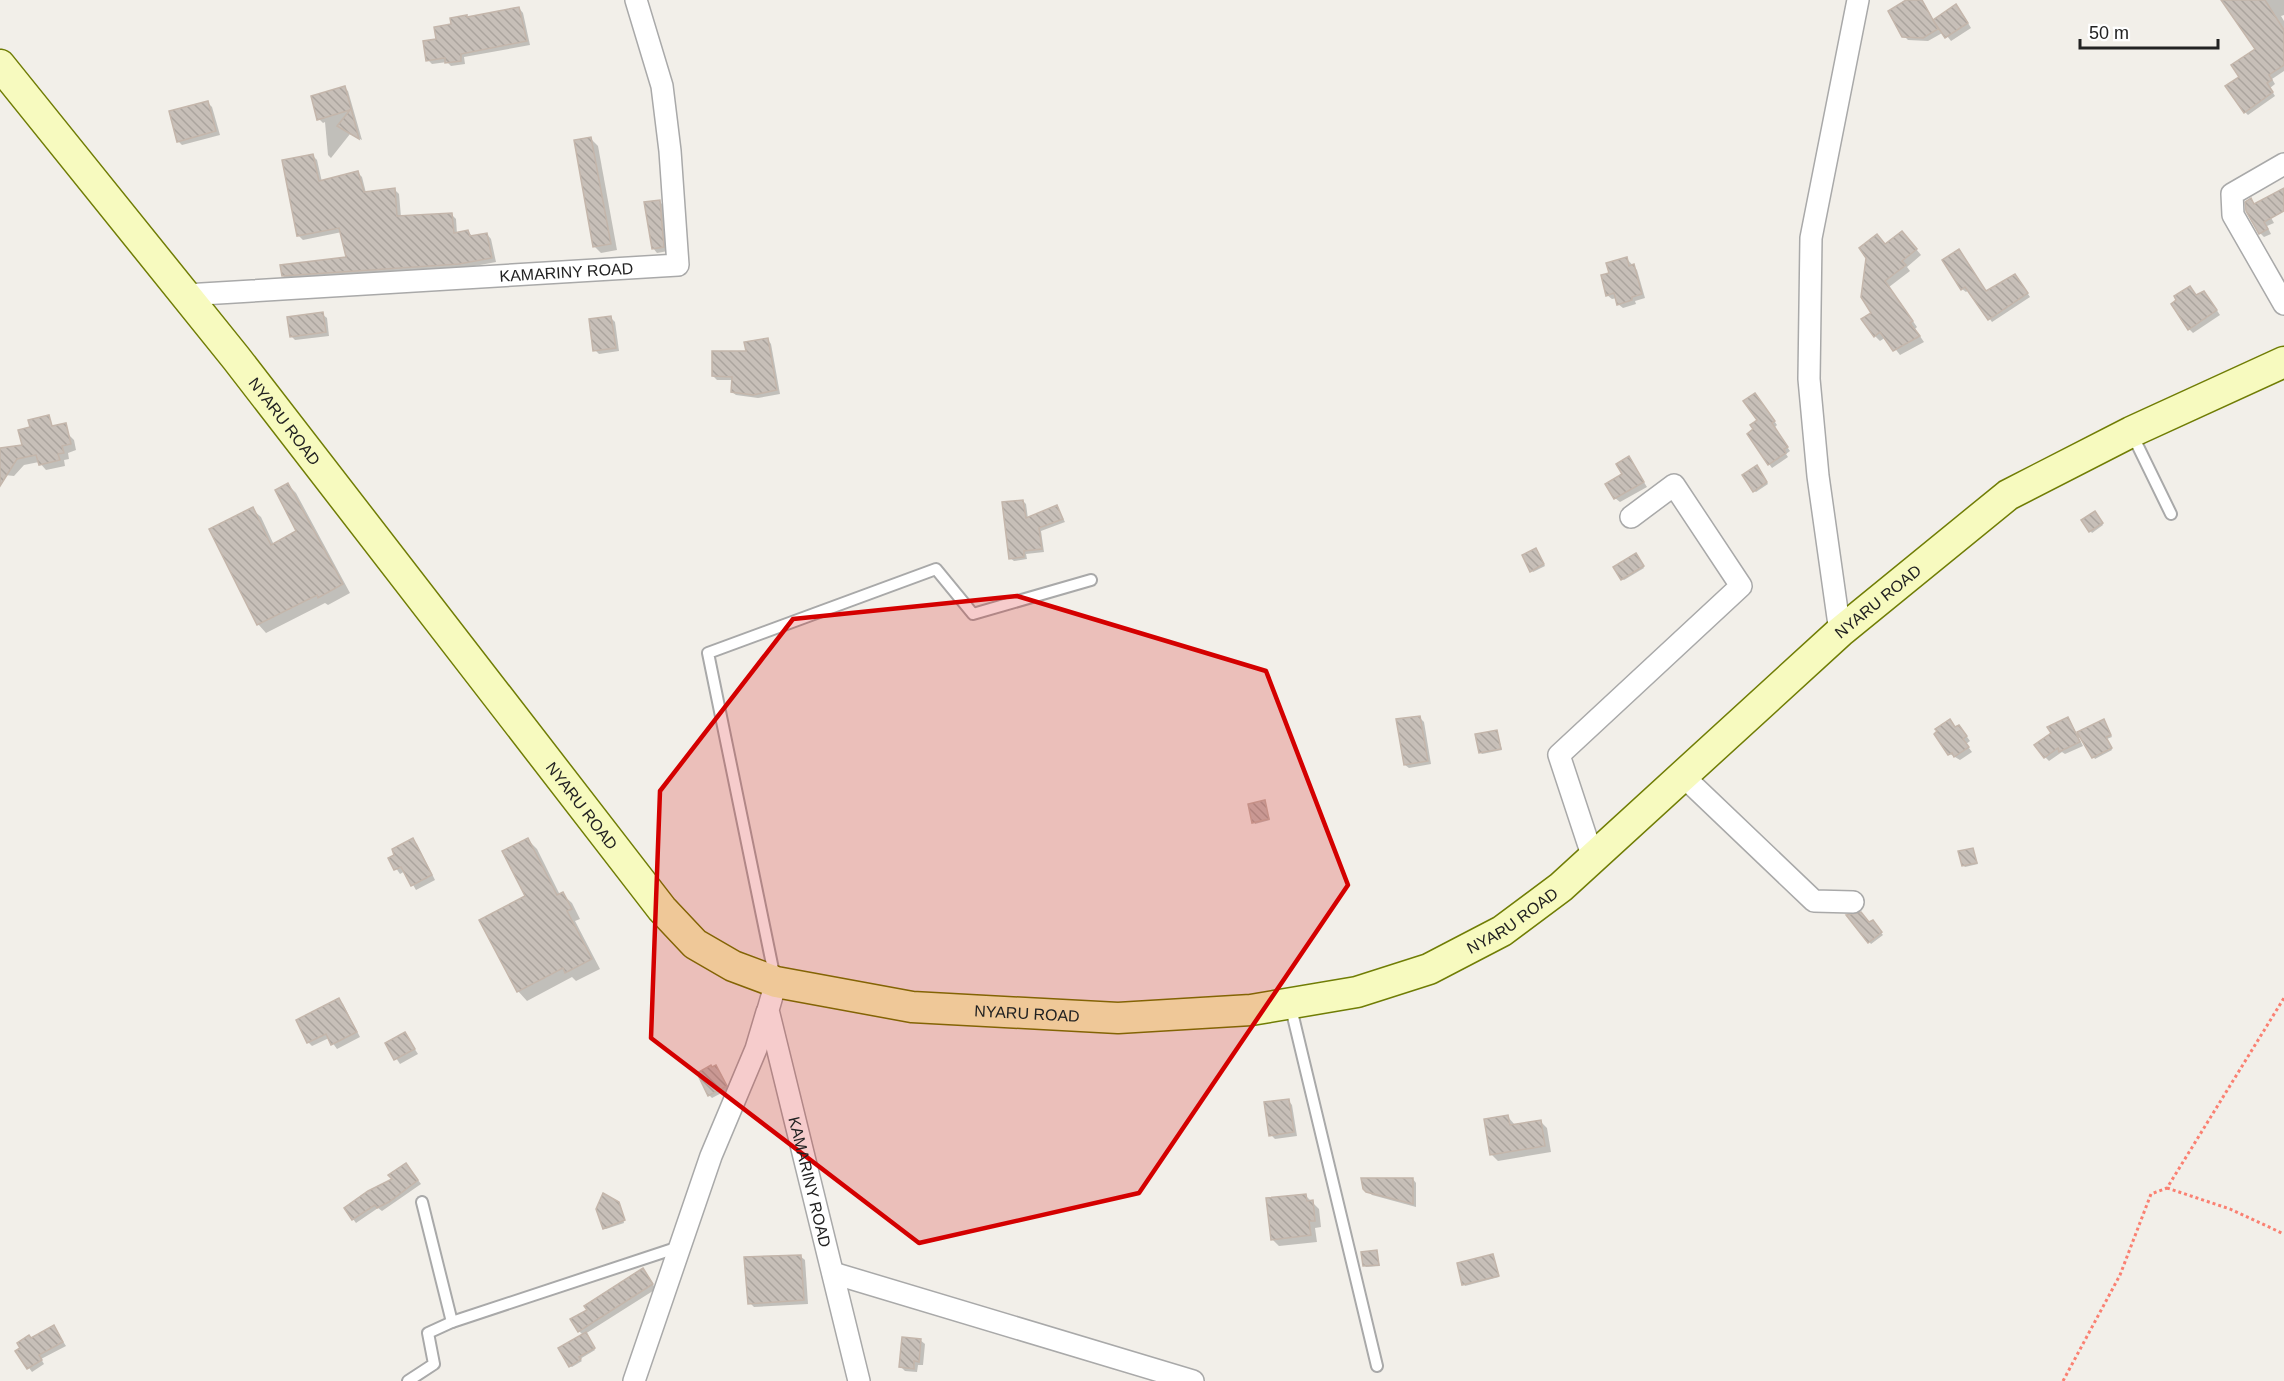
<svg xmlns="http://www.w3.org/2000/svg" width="2284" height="1381" viewBox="0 0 2284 1381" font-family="Helvetica,sans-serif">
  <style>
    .shadow { fill: #0003 }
    .building { fill: url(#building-back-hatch); stroke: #c4b6ab; stroke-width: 1.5 }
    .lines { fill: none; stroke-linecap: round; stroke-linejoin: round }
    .lane-casing { stroke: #a9a9a9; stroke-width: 14 }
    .street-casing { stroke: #a9a9a9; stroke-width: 24 }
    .secondary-casing { stroke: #707d05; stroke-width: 33 }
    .path { stroke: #fa8072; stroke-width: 3; stroke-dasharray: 3 3; stroke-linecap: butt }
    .lane { stroke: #fff; stroke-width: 10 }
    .street { stroke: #fff; stroke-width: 21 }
    .secondary { stroke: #f7fabf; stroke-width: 30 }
    .marked { fill: #d40000; fill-opacity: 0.2; stroke: #d40000; stroke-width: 4.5; stroke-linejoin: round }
    .labels { text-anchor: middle; stroke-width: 6; stroke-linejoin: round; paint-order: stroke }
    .street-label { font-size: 16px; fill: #222; stroke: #fff }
  </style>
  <defs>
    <pattern id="building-back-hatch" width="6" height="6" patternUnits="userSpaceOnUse" patternTransform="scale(1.5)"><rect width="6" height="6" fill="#c7bfb8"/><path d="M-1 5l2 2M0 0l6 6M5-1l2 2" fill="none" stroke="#aba49e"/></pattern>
  </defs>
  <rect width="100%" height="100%" fill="#f2efe9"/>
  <g class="shadow">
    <polygon points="1909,0 1922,0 1934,21 1960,10 1971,28 1951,41 1944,32 1928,41 1908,40 1904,36"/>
    <polygon points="2224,0 2284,0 2284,15 2281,16 2284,21 2284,71 2272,79 2275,84 2270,88 2275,96 2248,115 2245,112 2241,77 2257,49"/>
    <polygon points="519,8 523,13 530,45 464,57 465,64 451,66 447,62 432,64 428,60 437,40 468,19"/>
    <polygon points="345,88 348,91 362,140 350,134 331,158 328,155 325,122 323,123 319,119"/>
    <polygon points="208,103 212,107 220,135 182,145 178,141"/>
    <polygon points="591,139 598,146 617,250 601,253 594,246"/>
    <polygon points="313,156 317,160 322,182 358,173 362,177 366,193 395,190 399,194 401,217 452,215 456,219 457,234 468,231 472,236 487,234 491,239 496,262 464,268 288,280 283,276 348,258 342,232 303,240 298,235"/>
    <polygon points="2250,200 2256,205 2265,207 2274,223 2267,226 2271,234 2264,237 2260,233"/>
    <polygon points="660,202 664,206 668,251 657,253 653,248"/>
    <polygon points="1907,238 1921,255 1907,267 1910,271 1889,287 1917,327 1915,329 1924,342 1900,355 1886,337 1880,341 1875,336 1873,313 1886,246"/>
    <polygon points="1959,251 1987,293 2015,275 2030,297 1992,322 1969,290 1966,292 1962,289"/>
    <polygon points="1627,259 1637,270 1645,298 1635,301 1636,304 1623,308 1618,304 1617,298 1612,299 1607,295 1610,274"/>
    <polygon points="2197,297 2208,297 2220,315 2193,333 2189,329"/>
    <polygon points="322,314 327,318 329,336 295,340 291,336"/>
    <polygon points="611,318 615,322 619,351 599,354 595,350"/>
    <polygon points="768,340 771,344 780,394 758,398 736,395 732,392 733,380 717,380 713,376"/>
    <polygon points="1758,398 1777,425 1774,428 1790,451 1786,454 1788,457 1772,468 1769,464 1756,430 1759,421"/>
    <polygon points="67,433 74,440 76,450 68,453 69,459 64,460 65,466 46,470 39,462 24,465 14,476 5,475 0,471 0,449 24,446"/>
    <polygon points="1629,458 1647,487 1620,502 1615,498"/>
    <polygon points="1758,469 1768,484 1756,492 1754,491"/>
    <polygon points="288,485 296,493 350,593 328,605 325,603 266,633 258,624 252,509 261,517 274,545 298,532"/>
    <polygon points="1023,501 1026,504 1028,519 1057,507 1065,522 1041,531 1044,552 1026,554 1027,559 1014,561 1010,558"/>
    <polygon points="2096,514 2103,525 2092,533 2083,520"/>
    <polygon points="1537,552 1545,566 1533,572 1532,571"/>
    <polygon points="1637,556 1644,568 1624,580 1622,579"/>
    <polygon points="1420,718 1424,722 1431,764 1409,768 1405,765"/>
    <polygon points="2068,718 2077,734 2103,721 2112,737 2107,739 2112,750 2095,759 2081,737 2079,738 2083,746 2065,754 2062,752 2049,761 2045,757 2052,734"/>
    <polygon points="1959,726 1970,741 1966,744 1972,752 1960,760 1950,754 1936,734"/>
    <polygon points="1497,732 1502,750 1482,754 1480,752"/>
    <polygon points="1264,802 1270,820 1255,824 1254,822"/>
    <polygon points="412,840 417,844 435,880 416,890 405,871 400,874 390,859"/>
    <polygon points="528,840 537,849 560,895 562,894 572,903 580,919 575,921 600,969 576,981 572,977 527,1001 518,991 527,897"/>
    <polygon points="1972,849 1978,864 1965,867 1963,865"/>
    <polygon points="1849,916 1869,924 1872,922 1883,935 1871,944"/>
    <polygon points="339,1000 343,1004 360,1037 337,1049 329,1038 312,1046 308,1042"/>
    <polygon points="405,1034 418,1054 400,1064 387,1044"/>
    <polygon points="716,1067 729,1089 712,1098 709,1095"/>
    <polygon points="1288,1100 1292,1105 1297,1136 1275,1139 1271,1135"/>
    <polygon points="1508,1117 1515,1125 1540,1121 1547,1128 1551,1152 1498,1161 1491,1154"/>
    <polygon points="409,1168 421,1184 382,1211 378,1208 356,1223 353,1219 346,1209"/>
    <polygon points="1413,1179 1416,1183 1416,1207 1372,1195 1365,1188"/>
    <polygon points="1305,1195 1319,1209 1321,1227 1315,1228 1317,1242 1279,1246 1272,1239"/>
    <polygon points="620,1205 624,1223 606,1229 604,1228"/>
    <polygon points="1376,1252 1380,1266 1366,1267 1365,1266"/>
    <polygon points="1493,1255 1499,1277 1465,1286 1464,1284"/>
    <polygon points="800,1256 805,1260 808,1304 754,1307 750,1303"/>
    <polygon points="643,1270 656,1289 585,1334 595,1350 580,1359 582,1361 572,1367 570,1366 583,1335 579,1331 589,1310"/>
    <polygon points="54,1327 66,1346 41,1359 44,1364 32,1372 17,1351 31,1339"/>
    <polygon points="920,1340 925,1344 923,1365 918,1365 917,1372 905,1371 900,1366"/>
  </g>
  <g class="building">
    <polygon points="1906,0 1922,0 1938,29 1923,38 1902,37 1888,11"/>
    <polygon points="2221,0 2265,0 2284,30 2284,65 2269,75 2272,80 2267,83 2273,92 2244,113 2225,86 2239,77 2231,65 2255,49"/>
    <polygon points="1956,4 1968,23 1945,38 1933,20"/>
    <polygon points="519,7 527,41 461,54 461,61 445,63 445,58 426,61 423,41 436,39 434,27 451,24 450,18 467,15 467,17"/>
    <polygon points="345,86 351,108 359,139 337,126 350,110 317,120 311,96"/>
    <polygon points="208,101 216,131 177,142 169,111"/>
    <polygon points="591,137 611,244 593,247 574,140"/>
    <polygon points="313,154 319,181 358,171 364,192 395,188 397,216 452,213 454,233 468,230 470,236 487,233 492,258 459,264 282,276 280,265 346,257 339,228 297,236 282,160"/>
    <polygon points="2284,188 2284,211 2264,222 2268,229 2259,234 2246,211 2245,202 2251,198 2254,204"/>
    <polygon points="660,200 664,247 652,249 644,202"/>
    <polygon points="1902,231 1917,249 1902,261 1906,265 1885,281 1913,321 1910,323 1920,336 1893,351 1880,332 1874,337 1861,319 1871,313 1861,297 1866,258 1859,248 1877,234 1885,244"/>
    <polygon points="1959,249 1986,291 2015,274 2028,293 1988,320 1965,287 1961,290 1942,260"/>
    <polygon points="1627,257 1629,266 1634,264 1642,294 1632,297 1632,300 1617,305 1614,293 1606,296 1601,275 1609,273 1606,263"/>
    <polygon points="2190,286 2196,295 2204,291 2217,310 2188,330 2171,304 2176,300 2174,296"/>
    <polygon points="323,312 326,332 290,337 287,317"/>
    <polygon points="611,316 616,348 593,351 589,319"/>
    <polygon points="768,338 777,390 753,395 731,392 732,377 712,376 712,351 746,351 744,342"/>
    <polygon points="1755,393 1775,421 1772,423 1788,447 1784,449 1786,453 1768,465 1747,434 1753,429 1750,425 1757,420 1743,401"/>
    <polygon points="49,415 52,426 66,423 71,444 62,446 64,453 58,454 60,460 39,465 36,455 17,459 0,486 0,448 22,445 18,430 30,427 28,420"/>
    <polygon points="1629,456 1644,482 1614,499 1605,484 1622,474 1616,464"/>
    <polygon points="1757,465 1767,482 1753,492 1742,475"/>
    <polygon points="288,483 343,584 318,598 317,595 257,625 209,529 253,507 271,545 296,531 275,490"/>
    <polygon points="1023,500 1026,518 1057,505 1063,519 1039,528 1042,549 1024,551 1024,557 1009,559 1002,502"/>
    <polygon points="2095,511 2103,523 2089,532 2081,520"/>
    <polygon points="1536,548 1544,564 1530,572 1522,555"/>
    <polygon points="1636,553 1644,566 1621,580 1613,567"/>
    <polygon points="1420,716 1428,761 1404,765 1396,719"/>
    <polygon points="2068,717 2080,742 2059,752 2058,748 2044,758 2034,745 2051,733 2047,727"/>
    <polygon points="1950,719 1955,727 1959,725 1967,736 1963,739 1969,747 1954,757 1952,753 1948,755 1934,734 1937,731 1935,729"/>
    <polygon points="2104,719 2111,735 2106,737 2112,748 2092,758 2077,732"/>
    <polygon points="1497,730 1501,749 1479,753 1475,734"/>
    <polygon points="1265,800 1269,819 1252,823 1248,804"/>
    <polygon points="413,838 432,875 411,886 401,867 394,870 388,858 394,855 392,849"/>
    <polygon points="528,838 557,895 563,892 572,909 567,911 592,959 565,973 563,968 517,992 479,920 525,896 502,851"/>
    <polygon points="1973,848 1977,863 1962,866 1958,851"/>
    <polygon points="1861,912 1869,922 1873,920 1882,932 1868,943 1846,915"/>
    <polygon points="339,998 357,1032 331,1045 326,1034 307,1043 296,1020"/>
    <polygon points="405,1032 415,1049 394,1060 385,1043"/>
    <polygon points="711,1065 712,1067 716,1065 727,1086 708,1096 697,1073"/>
    <polygon points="1289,1099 1294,1132 1269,1136 1264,1102"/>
    <polygon points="1508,1115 1510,1125 1541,1120 1545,1146 1490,1155 1484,1119"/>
    <polygon points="406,1163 418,1180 389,1202 377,1208 375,1205 352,1220 344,1208 368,1191 392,1179 388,1175"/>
    <polygon points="1361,1178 1413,1178 1413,1204 1366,1192 1363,1189"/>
    <polygon points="603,1193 619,1202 625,1220 603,1229 596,1209"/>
    <polygon points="1306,1194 1307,1201 1313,1200 1315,1221 1309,1221 1311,1235 1271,1240 1266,1198"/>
    <polygon points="1377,1250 1379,1265 1363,1266 1361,1252"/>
    <polygon points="1493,1254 1499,1276 1462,1285 1457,1263"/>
    <polygon points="801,1255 804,1300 748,1304 744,1257"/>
    <polygon points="643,1268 653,1284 578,1332 570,1319 587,1310 584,1306"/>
    <polygon points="54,1325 63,1342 39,1355 42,1360 27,1369 15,1351 20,1348 17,1343 29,1335 31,1338"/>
    <polygon points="586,1332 595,1348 579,1357 581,1359 569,1367 558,1348"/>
    <polygon points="902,1337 921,1339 919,1362 914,1361 914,1369 899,1367"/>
  </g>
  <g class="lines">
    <g class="lane-casing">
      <g id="lane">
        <polyline points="2131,432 2171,514"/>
        <polyline points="775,979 708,653 936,569 973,614 1091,580"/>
        <polyline points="1290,1004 1377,1366"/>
        <polyline points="422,1202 452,1322"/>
        <polyline points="408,1381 434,1364 428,1333 452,1322 679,1247"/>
      </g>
    </g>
    <g class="street-casing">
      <g id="street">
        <polyline points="2284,164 2232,194 2233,215 2284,304"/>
        <path id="s1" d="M185,295L678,265L670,151L662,86L636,0"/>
        <polyline points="1840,632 1818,476 1809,379 1811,238 1858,0"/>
        <polyline points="1683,776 1814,901 1853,902"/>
        <polyline points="1593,858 1559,755 1741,586 1674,485 1631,517"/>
        <path id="s2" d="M776,982L768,1010L859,1381"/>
        <polyline points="833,1273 1193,1381"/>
        <polyline points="634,1381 711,1156 756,1049 767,1012"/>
      </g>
    </g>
    <g class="secondary-casing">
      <g id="secondary">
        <path id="s3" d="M0,65L236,358L662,909L695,944L733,966L776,982L912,1007L1118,1018L1251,1010L1357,992L1429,969L1502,931L1561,887L1840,632L2008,495L2131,432L2284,362"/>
      </g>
    </g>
    <g class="path">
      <polyline points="2167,1188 2230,1209 2284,1234"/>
      <polyline points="2063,1381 2120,1275 2151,1194 2167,1188 2284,998"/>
    </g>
    <use href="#lane" class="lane"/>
    <use href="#street" class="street"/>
    <use href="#secondary" class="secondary"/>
  </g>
  <path class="marked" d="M1017,596L1266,671L1348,885L1139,1193L919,1243L651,1038L660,791L793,619Z"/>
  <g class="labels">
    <g class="street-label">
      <text dy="6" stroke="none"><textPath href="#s1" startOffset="382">KAMARINY ROAD</textPath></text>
      <text dy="6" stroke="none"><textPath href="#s3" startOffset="456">NYARU ROAD</textPath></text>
      <text dy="6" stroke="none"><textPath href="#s3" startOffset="2454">NYARU ROAD</textPath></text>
      <text dy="6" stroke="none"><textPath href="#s3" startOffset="942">NYARU ROAD</textPath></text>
      <text dy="6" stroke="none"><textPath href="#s3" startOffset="1968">NYARU ROAD</textPath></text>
      <text dy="6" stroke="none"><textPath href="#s3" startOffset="1464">NYARU ROAD</textPath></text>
      <text dy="6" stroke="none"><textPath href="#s2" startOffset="206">KAMARINY ROAD</textPath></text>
    </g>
  </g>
  <path d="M2080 39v9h138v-9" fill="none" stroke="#222222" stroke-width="3"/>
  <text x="2089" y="39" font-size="18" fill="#222222" stroke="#ffffff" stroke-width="4.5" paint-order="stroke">50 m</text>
</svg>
